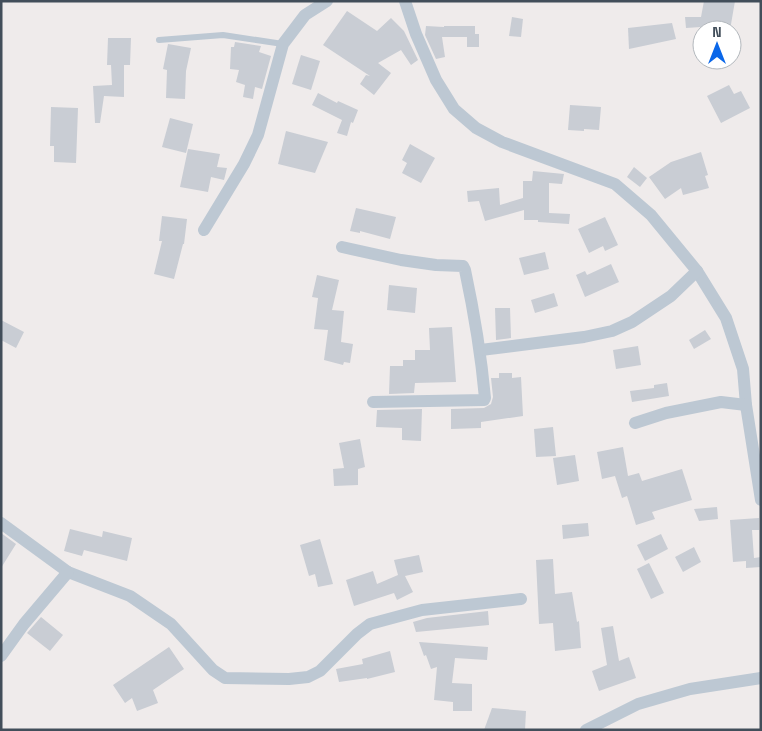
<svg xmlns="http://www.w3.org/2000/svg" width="762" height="731" viewBox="0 0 762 731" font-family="'Space Grotesk',sans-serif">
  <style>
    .building { fill: #c9cdd4 }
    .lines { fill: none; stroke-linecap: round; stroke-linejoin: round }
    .service { stroke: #bdc8d3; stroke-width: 6 }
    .minor { stroke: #bdc8d3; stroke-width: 12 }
  </style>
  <rect width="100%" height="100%" fill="#efebeb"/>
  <g class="building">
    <polygon points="704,1 735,1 730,30 701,30 701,27 686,28 685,17 701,17"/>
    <polygon points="347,11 377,31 391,18 404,31 418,60 411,65 401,50 378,63 391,73 374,95 360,84 366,75 370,76 323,45"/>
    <polygon points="512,17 523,19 521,37 509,36"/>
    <polygon points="672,23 676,39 629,49 628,28"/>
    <polygon points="426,26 444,27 444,26 475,26 475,34 479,34 479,47 467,47 467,37 442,37 445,57 436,59 425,35"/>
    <polygon points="108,38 131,38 130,65 124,65 124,97 104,96 100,123 95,123 93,86 112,85 111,65 107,65"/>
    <polygon points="235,42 261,46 259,52 271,56 262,89 255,87 253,99 243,97 245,85 236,82 239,70 230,69 231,47 234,47"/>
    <polygon points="168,44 191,48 186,71 185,99 166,98 167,70 163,69"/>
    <polygon points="301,55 320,61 311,90 292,84"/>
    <polygon points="729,85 734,94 741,91 750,108 721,123 707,96"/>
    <polygon points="318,93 337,103 338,101 358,110 353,123 351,122 347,136 337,133 342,120 312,105"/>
    <polygon points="570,105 601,107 599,130 584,129 584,131 568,130"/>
    <polygon points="51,107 78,108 76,163 54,162 54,146 50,146"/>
    <polygon points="170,118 193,124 186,153 162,147"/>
    <polygon points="286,131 328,142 315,173 278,164"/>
    <polygon points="410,144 435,158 421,183 402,173 407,163 402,160"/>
    <polygon points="188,149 220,154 217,167 227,168 224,180 211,177 208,192 180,187"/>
    <polygon points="701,152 708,175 705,176 709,188 683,195 681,188 665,199 649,177 671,162"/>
    <polygon points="634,167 647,178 640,187 627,177"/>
    <polygon points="533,171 564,174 562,184 549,183 549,213 570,214 569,224 538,222 538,220 524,220 524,210 485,221 479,201 468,202 467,191 499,188 500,205 523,198 523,181 532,181"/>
    <polygon points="356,208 396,217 390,239 360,231 360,233 350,231"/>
    <polygon points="162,216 187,219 184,244 183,244 174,279 154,274 162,241 159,241"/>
    <polygon points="605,217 618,245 605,251 603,246 589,253 578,229"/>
    <polygon points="545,252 549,269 524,275 519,258"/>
    <polygon points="611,264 619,282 585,297 576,275 585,271 587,275"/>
    <polygon points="317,275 339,280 332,310 344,311 341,342 353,344 350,363 344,362 343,365 324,360 328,330 314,329 318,298 312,297"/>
    <polygon points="389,285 417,288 415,313 387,310"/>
    <polygon points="554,293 558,306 535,313 531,300"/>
    <polygon points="495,308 510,308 511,338 496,340"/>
    <polygon points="1,320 24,332 16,348 1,340"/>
    <polygon points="452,327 456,382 415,383 414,393 389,394 390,366 403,366 403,360 415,360 415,350 430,350 429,328"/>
    <polygon points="705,330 711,339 694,349 689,340"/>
    <polygon points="638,346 641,365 616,369 613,350"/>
    <polygon points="499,373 512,373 512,378 521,377 523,416 481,422 481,428 451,429 451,409 484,408 491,404 493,397 491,378 499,378"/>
    <polygon points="667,383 669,396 632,402 630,391 654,388 654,385"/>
    <polygon points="422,409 421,441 402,440 402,428 376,427 377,410"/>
    <polygon points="553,427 556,456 536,457 534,429"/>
    <polygon points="360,439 365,467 358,469 358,485 334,486 333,469 344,468 339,443"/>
    <polygon points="623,447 628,476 639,473 642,481 682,469 692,500 652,512 655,519 636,525 627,496 622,498 615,476 602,479 597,452"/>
    <polygon points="575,455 579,481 557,485 553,458"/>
    <polygon points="717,507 718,519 699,521 694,509"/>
    <polygon points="759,518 759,530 752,530 754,558 761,557 761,567 746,568 746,561 733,562 730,520"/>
    <polygon points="588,523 589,536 563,539 562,525"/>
    <polygon points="70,529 102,537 103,531 132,538 127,561 84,550 82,556 64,551"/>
    <polygon points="1,533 16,544 1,568"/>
    <polygon points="661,534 668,549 645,561 637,545"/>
    <polygon points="320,539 333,584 318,587 315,574 309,576 300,545"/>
    <polygon points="694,547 701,562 683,572 675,557"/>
    <polygon points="419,555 423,572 405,576 413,592 397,600 394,593 354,606 346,580 373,571 377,584 398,575 394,560"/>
    <polygon points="553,559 555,594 572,592 577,622 579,621 581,648 555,651 553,623 539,624 536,560"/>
    <polygon points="649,563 664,593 651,599 637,569"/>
    <polygon points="488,611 489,625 416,632 413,622 427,618"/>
    <polygon points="41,617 63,635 50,651 27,633"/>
    <polygon points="613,626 619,661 629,657 636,678 599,691 592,671 607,665 601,628"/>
    <polygon points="419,642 488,647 487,660 455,658 452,683 472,684 472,711 453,711 453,702 434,700 437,667 431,669 426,655 424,656"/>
    <polygon points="169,647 184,669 153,690 158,703 137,711 132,698 125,703 113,685"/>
    <polygon points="390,651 395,672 367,679 367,678 339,682 336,669 363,664 362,659"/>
    <polygon points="492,708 526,711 525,730 484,730"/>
  </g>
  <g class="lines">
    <polyline class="service" points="159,40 223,35 283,44"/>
    <g class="minor">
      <polyline points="405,1 416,34 436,80 454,109 476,128 502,142 615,184 651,215 697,271 726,318 743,369 746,405 761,500"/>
      <polyline points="204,230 244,164 258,135 283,44 305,15 327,1"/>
      <path d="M342,247L401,260L436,265L463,266L465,270C474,312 481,354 485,398L484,400L373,402"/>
      <polyline points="481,350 584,337 612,331 632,322 671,296 697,271"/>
      <polyline points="635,423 666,413 721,402 746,405"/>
      <polyline points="1,523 68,572 130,596 171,624 213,670 225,678 289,679 308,677 320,671 357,634 370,624 422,610 521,599"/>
      <polyline points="1,656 24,624 68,572"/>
      <polyline points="586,730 638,704 690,689 761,678"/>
    </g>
  </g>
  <rect width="762" height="731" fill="none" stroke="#424e5a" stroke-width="5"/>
  <g transform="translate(717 45)"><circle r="24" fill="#ffffff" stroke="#b3b8bd"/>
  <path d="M0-4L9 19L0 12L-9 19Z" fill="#0a67e9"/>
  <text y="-8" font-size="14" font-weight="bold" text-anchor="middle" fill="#424e5a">N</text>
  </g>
</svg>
